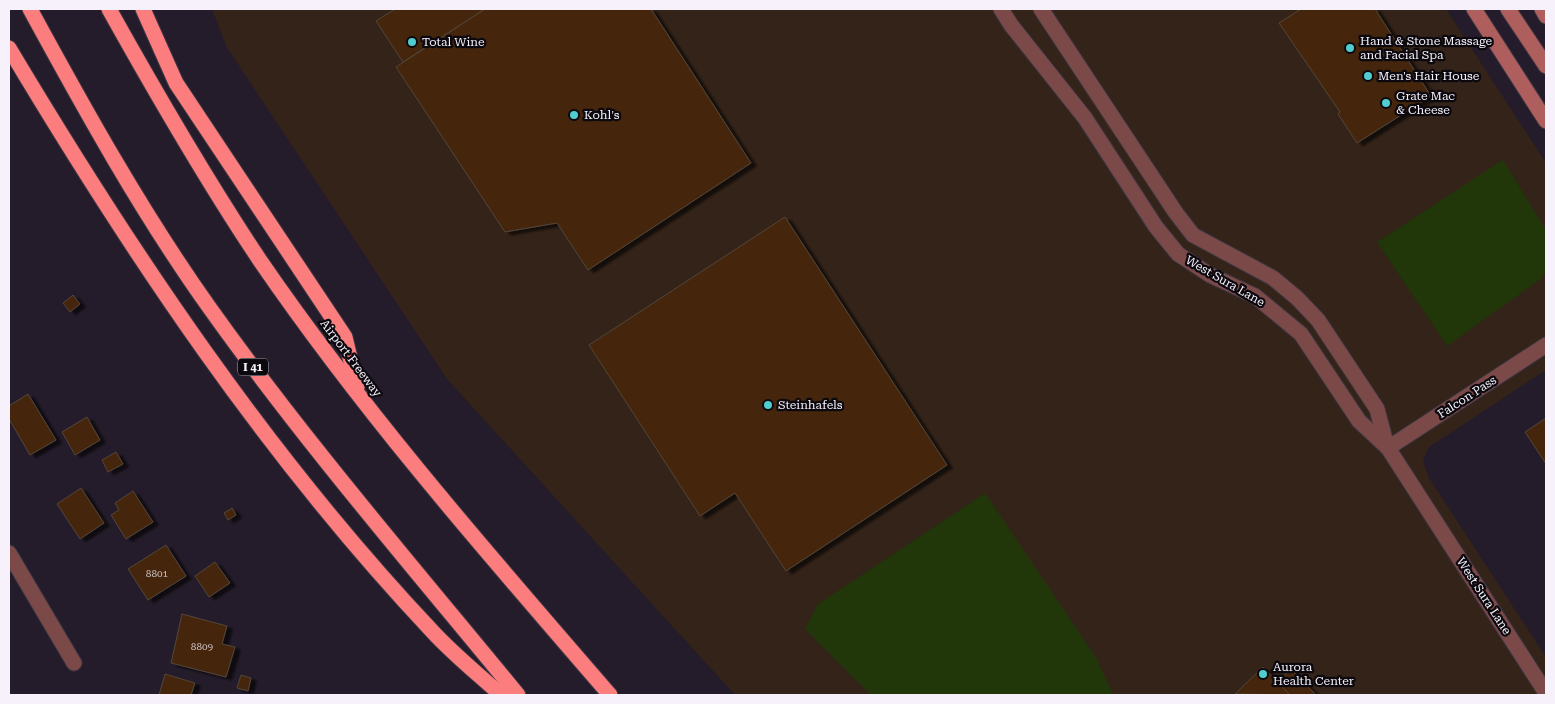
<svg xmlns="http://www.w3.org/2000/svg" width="1555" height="704" viewBox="0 0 1555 704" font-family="'Roboto Serif',serif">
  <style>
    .commercial { fill: #332319 }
    .green { fill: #21370a }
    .building { fill: #44280e; stroke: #534539; filter: url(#shadow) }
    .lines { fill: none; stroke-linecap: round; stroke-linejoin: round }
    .minor-casing { stroke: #3d3643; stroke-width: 17 }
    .secondary-casing { stroke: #3d3643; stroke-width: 17 }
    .motorway-casing { stroke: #3d3643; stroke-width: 17 }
    .minor { stroke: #7b4948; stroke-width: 15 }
    .secondary { stroke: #af5e5e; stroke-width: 15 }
    .motorway { stroke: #fb7d7d; stroke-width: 15 }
    .poi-dot { fill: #52cdcf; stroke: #0b080e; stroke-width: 2 }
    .labels { text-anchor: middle; stroke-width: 4.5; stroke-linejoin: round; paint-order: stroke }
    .number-label { font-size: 10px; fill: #cabfbf }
    .shield { fill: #0b080e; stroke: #b0abb3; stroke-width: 1 }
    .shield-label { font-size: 11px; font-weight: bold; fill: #f6f1fa }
    .poi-label { font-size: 12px; fill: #f6f1fa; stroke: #0b080e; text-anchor: start }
    .street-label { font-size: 12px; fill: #f6f1fa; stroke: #0b080e }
  </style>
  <defs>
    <filter id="shadow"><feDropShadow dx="5.5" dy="3" stdDeviation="1" flood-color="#0009"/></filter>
  </defs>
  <rect width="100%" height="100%" fill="#241c2a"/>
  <polygon class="commercial" points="212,9 1446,9 1546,163 1546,370 1429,447 1423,461 1429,478 1546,657 1546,695 735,695 447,379 226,46"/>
  <g class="green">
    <polygon points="1503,160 1546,230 1546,270 1542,278 1447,346 1377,242"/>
    <polygon points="985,493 1097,659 1113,695 871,695 805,629 818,604"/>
  </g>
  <g class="building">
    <polygon points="395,9 485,9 403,62 376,21"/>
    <polygon points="485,9 651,9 751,163 588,270 557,223 505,232 396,67"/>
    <polygon points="1301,9 1375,9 1431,96 1357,143 1338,114 1340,112 1279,23"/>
    <polygon points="785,217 947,465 786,571 735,493 700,516 589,345"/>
    <polygon points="73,295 80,304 70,312 63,303"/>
    <polygon points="28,394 56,440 30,455 9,419 9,406"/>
    <polygon points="87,417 100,440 75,455 62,432"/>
    <polygon points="1546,418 1546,464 1525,432"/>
    <polygon points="116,452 123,464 108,472 102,460"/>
    <polygon points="81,488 104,523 80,539 57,504"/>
    <polygon points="133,491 153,522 126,539 111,515 119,510 115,503"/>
    <polygon points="232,508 236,515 228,520 224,513"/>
    <polygon points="166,545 186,576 148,600 128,569"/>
    <polygon points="215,562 230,583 209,597 195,576"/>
    <polygon points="182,614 227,626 222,644 235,647 226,677 171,663"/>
    <polygon points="1263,667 1290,695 1235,694"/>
    <polygon points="1291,669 1316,695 1290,695 1277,682"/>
    <polygon points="165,674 195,683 191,695 159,695"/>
    <polygon points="241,675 251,678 248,691 237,688"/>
  </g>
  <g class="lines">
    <g class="minor-casing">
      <g id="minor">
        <polyline points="1001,9 1011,25 1085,118 1156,227 1178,254 1210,275 1255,296 1301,334 1359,421 1388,448 1546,693"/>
        <polyline points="1041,9 1176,213 1193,235 1273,278 1297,298 1318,320 1377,409 1387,447"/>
        <polyline points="1388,448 1546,345"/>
        <polyline points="9,553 74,663"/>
      </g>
    </g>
    <g class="secondary-casing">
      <g id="secondary">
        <polyline points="1474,9 1546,121"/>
        <polyline points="1508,9 1546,66"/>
        <polyline points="1542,9 1546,16"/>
      </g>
    </g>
    <g class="motorway-casing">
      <g id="motorway">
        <path d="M30,9C85,110 142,213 209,307C305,442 413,567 518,695"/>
        <path d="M109,9C157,95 206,180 261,262C366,415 489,555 610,695"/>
        <polyline points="143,9 176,83 345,337 357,387"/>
        <path d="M9,48C132,254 267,456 432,631C453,654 478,674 501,695"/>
      </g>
    </g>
    <use href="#minor" class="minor"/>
    <use href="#secondary" class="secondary"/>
    <use href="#motorway" class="motorway"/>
  </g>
  <g class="poi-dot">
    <circle cx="412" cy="42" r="5"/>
    <circle cx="1350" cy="48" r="5"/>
    <circle cx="1368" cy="76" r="5"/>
    <circle cx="1386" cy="103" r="5"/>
    <circle cx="574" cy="115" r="5"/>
    <circle cx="768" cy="405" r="5"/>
    <circle cx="1263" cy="674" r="5"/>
  </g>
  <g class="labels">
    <g class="number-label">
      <text x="157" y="577">8801</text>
      <text x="202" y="650">8809</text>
    </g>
    <rect class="shield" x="238" y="358.5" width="30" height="17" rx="4"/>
    <g class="shield-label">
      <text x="253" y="371">I 41</text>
    </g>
    <g class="poi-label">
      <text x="1360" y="45">Hand &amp; Stone Massage<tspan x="1360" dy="14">and Facial Spa</tspan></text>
      <text x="422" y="46">Total Wine</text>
      <text x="1378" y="80">Men's Hair House</text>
      <text x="1396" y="100">Grate Mac<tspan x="1396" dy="14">&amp; Cheese</tspan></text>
      <text x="584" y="119">Kohl's</text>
      <text x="778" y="409">Steinhafels</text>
      <text x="1273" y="671">Aurora<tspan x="1273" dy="14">Health Center</tspan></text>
    </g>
    <g class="street-label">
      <text transform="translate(1225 281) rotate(30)" y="4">West Sura Lane</text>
      <text transform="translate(351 358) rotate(53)" y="4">Airport Freeway</text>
      <text transform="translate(1467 397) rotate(-33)" y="4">Falcon Pass</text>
      <text transform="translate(1484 596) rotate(57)" y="4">West Sura Lane</text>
    </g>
  </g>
  <rect width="1555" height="704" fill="none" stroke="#f6f1fa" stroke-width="20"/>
</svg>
